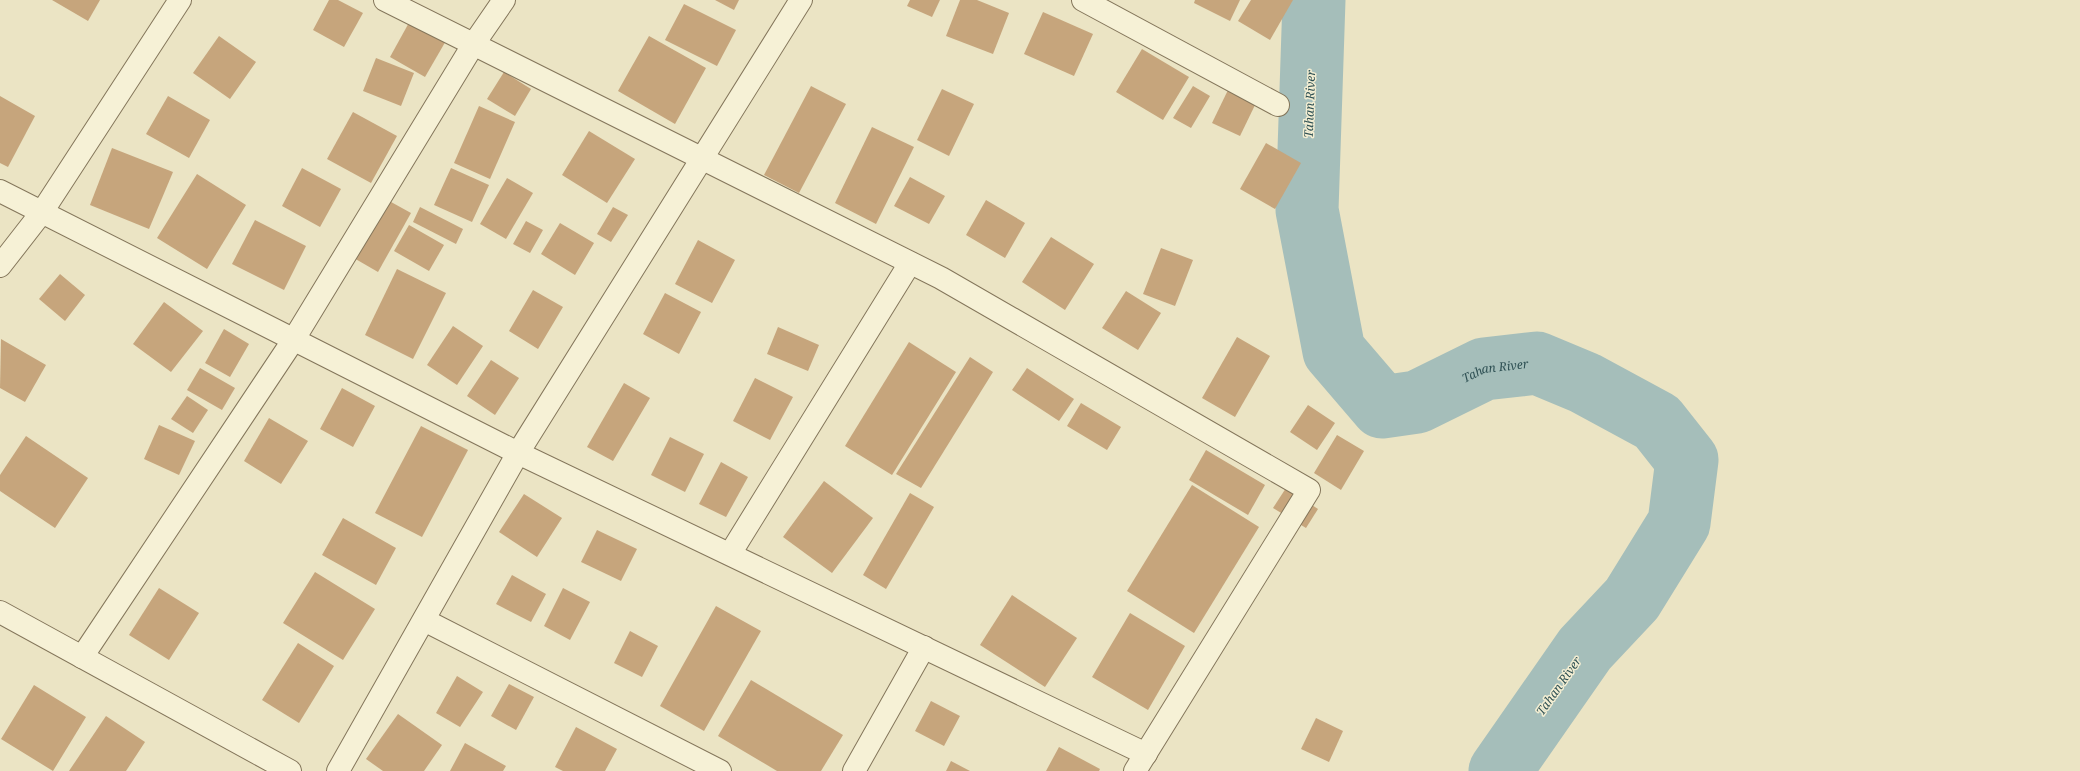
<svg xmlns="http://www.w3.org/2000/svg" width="2080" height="771" viewBox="0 0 2080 771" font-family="'Noto Serif',serif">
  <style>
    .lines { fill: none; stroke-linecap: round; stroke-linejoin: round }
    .river { stroke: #a5beba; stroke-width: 63 }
    .building { fill: #c6a57c }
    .minor-casing { stroke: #84765b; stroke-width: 24 }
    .minor { stroke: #f6f1d6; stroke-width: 22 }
    .labels { text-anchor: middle; stroke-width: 3; stroke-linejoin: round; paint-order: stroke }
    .water-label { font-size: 12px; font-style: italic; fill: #2f5154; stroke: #f3eed3 }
  </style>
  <rect width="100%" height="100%" fill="#ebe4c4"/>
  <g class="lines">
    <path class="river" id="s1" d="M1314,0L1307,210L1334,351L1382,407L1417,402L1484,369L1537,363L1585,383L1657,422L1687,460L1679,523L1632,599L1585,649L1500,771"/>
  </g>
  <g class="building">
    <polygon points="52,0 100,0 88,21"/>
    <polygon points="329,0 338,0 363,13 344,47 313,30"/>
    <polygon points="715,0 739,0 734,10"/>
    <polygon points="910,0 940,0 932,17 907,6"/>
    <polygon points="960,0 977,0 1009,13 993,54 946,36"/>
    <polygon points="1195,0 1240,0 1230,21 1194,3"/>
    <polygon points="1251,0 1293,0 1270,40 1238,21"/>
    <polygon points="684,4 736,30 717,66 665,40"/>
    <polygon points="1043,12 1093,34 1074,76 1024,54"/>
    <polygon points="411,19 447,39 425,77 390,57"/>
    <polygon points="219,36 256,62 230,99 193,73"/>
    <polygon points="649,36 706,68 675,124 618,91"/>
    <polygon points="1142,49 1189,77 1163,120 1116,92"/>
    <polygon points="376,58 414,73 401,106 363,91"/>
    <polygon points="504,72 531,89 515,116 487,99"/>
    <polygon points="811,86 846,104 799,193 764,175"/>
    <polygon points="1193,86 1210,96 1191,128 1173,118"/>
    <polygon points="942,89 974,104 949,156 917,140"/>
    <polygon points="1228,90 1256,103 1240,136 1212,123"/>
    <polygon points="0,96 35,116 8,167 0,163"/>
    <polygon points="168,96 210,120 189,158 146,134"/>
    <polygon points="479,106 515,122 490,179 454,163"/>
    <polygon points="353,112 397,136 371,183 327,159"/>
    <polygon points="872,127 914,147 876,224 835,203"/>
    <polygon points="589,131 635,159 607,203 562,175"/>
    <polygon points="1266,143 1301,163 1275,209 1240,189"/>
    <polygon points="112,148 173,172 149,229 90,205"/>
    <polygon points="302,168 341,189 320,227 282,206"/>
    <polygon points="451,168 489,185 472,222 434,205"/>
    <polygon points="197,174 246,205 207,269 157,238"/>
    <polygon points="910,177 945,196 929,224 894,206"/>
    <polygon points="507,178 533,193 506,239 480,224"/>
    <polygon points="373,192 411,213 378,272 340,250"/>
    <polygon points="986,200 1025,223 1005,258 966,235"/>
    <polygon points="420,207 463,229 456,244 413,222"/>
    <polygon points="613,207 628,215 611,242 597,234"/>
    <polygon points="255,220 306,246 284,290 232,264"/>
    <polygon points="526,221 543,230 530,253 513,244"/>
    <polygon points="560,223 594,243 575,275 541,254"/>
    <polygon points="409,225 444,245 429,271 394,251"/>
    <polygon points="1051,237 1094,264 1065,310 1022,282"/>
    <polygon points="698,240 735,260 712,303 675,284"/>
    <polygon points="1161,248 1193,260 1175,306 1143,294"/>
    <polygon points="397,269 446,293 413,359 365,335"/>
    <polygon points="60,274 85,295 65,321 39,299"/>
    <polygon points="533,290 563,307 538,349 509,331"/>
    <polygon points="1126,291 1161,313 1138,350 1102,328"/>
    <polygon points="665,293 701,312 679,354 643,334"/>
    <polygon points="164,302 203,331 171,372 133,344"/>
    <polygon points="453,326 483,346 457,385 427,365"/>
    <polygon points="778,327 819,345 808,371 767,354"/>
    <polygon points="224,329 249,344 230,377 205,363"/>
    <polygon points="1237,337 1270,356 1235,417 1202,398"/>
    <polygon points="1,339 46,365 25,402 0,388"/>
    <polygon points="909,342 956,372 892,475 845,446"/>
    <polygon points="970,357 993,372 921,488 896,474"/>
    <polygon points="491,360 519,378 495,415 467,396"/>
    <polygon points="200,368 235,388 222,410 187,390"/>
    <polygon points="1027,368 1074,399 1059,421 1012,390"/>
    <polygon points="755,378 793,397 770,440 733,421"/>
    <polygon points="624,383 650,398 613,461 587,447"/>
    <polygon points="342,388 375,406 353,447 320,429"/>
    <polygon points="187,396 208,410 193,433 171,419"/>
    <polygon points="1081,403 1121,427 1107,450 1067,426"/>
    <polygon points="1308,405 1335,423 1317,450 1290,432"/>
    <polygon points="269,418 308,441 281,484 244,461"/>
    <polygon points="159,425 195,441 179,475 144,459"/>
    <polygon points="421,426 468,450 422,537 375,513"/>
    <polygon points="1337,435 1364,451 1341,490 1314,473"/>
    <polygon points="26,436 88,478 55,528 0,491 0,475"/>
    <polygon points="670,437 704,454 685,492 651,475"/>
    <polygon points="1206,450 1265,485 1248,515 1189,480"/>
    <polygon points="721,462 748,477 726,517 699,504"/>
    <polygon points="824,481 873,518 832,573 783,537"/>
    <polygon points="1192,485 1259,527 1194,633 1127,591"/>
    <polygon points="1286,488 1318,509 1306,528 1273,508"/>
    <polygon points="910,493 934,507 886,589 863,575"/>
    <polygon points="524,494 562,518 537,557 499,532"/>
    <polygon points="343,518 396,548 376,585 322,555"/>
    <polygon points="597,530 637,549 621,581 581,562"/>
    <polygon points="315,572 375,609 343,660 283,623"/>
    <polygon points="512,575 546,594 531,622 496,604"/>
    <polygon points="159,588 199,613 169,660 129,635"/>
    <polygon points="563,588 590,602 570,640 544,626"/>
    <polygon points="1012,595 1077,638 1045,687 980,645"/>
    <polygon points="716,606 761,631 704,731 660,706"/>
    <polygon points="1130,613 1185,646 1148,710 1092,677"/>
    <polygon points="630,631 658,646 642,677 614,663"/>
    <polygon points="298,643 334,666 299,723 262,700"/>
    <polygon points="457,676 483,692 460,727 436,713"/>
    <polygon points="751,680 843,735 821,771 777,771 718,736"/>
    <polygon points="509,684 534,697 516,730 491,716"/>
    <polygon points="34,685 86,717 53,771 1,739"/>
    <polygon points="931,701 960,716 944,746 915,731"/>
    <polygon points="398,714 442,745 424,771 383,771 366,759"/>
    <polygon points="106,716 145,742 126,771 69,771"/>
    <polygon points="1316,718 1343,731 1329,762 1301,749"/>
    <polygon points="576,727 617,749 605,771 563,771 555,767"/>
    <polygon points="465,743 506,766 503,771 450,771"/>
    <polygon points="1059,747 1100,769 1099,771 1046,771"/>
    <polygon points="951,761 970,771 946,771"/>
  </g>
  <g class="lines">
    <g class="minor-casing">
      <g id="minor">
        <polyline points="385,0 941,278 1309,490 1135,771"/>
        <polyline points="1083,0 1278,105"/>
        <polyline points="0,191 518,453 1146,754"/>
        <polyline points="0,266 42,212 180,0"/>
        <polyline points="730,554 910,263"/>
        <polyline points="0,612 290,771"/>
        <polyline points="424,620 720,771"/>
        <polyline points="82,657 294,339 473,45 504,0"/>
        <polyline points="338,771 518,453 801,0"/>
        <polyline points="854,771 924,647"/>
      </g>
    </g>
    <use href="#minor" class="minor"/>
  </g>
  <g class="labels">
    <g class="water-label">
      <text transform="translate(1310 104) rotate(-88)" y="4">Tahan River</text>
      <text dy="4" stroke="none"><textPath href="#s1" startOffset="548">Tahan River</textPath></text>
      <text transform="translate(1559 686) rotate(-55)" y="4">Tahan River</text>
    </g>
  </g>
</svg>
